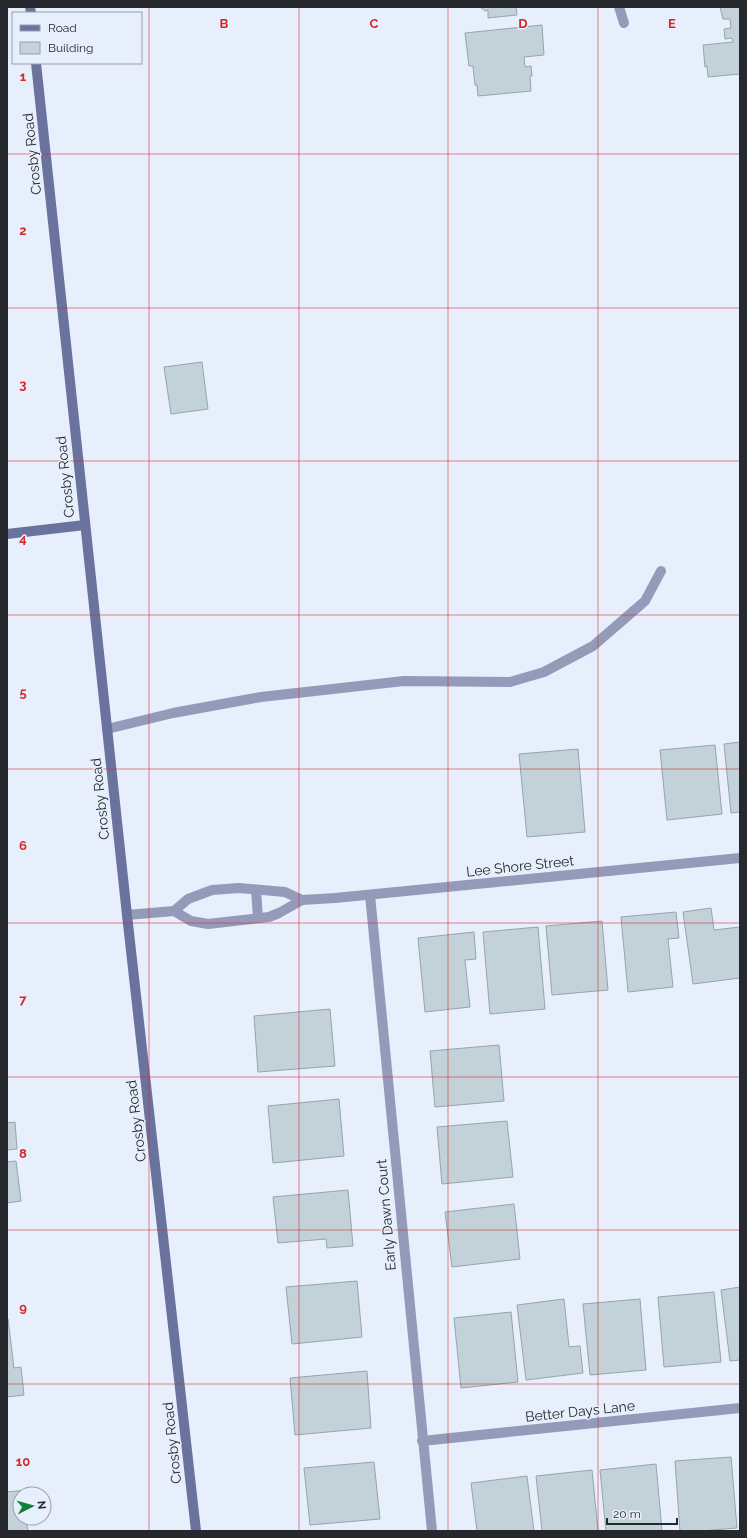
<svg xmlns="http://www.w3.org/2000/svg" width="747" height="1538" viewBox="0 0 747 1538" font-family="Raleway,sans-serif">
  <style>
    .building { fill: #c3d1d9; stroke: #96a4ab }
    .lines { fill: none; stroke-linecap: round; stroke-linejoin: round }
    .lane { stroke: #949bb9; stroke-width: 10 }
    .street { stroke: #949bb9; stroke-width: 10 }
    .secondary { stroke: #69739e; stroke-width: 10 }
    .grid { fill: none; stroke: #d62828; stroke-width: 1; stroke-opacity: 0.55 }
    .labels { text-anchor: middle; stroke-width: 3; stroke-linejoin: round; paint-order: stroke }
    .street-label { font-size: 14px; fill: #25292d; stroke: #e6effb }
    .grid-label { font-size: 13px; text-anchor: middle; font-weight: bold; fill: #d62828; stroke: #e6effb; stroke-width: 3; stroke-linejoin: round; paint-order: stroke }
  </style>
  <rect width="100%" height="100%" fill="#e6effb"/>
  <g class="building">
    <polygon points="480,7 520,7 516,7 517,15 488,18 488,10 485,11"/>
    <polygon points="720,7 740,7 740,74 708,77 707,66 705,67 703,45 733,42 732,38 725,39 724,29 731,28 730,19 723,19"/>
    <polygon points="542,25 544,55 524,57 525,67 531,66 532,76 530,76 531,91 478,96 477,85 475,85 473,66 469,66 465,33"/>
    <polygon points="202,362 208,409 171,414 164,367"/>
    <polygon points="740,742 740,812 731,813 724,744"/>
    <polygon points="715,745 722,814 667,820 660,750"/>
    <polygon points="578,749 585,832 527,837 519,754"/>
    <polygon points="711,908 714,930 740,927 740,978 693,984 683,912"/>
    <polygon points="676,912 679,938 668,939 673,987 628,992 621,917"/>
    <polygon points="602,921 608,990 552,995 546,926"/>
    <polygon points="538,927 545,1009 490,1014 483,932"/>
    <polygon points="474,932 476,959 465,960 470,1007 425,1012 418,938"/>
    <polygon points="330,1009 335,1066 258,1072 254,1016"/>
    <polygon points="499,1045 504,1101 435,1107 430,1051"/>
    <polygon points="339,1099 344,1156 273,1163 268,1106"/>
    <polygon points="507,1121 513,1177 442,1184 437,1127"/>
    <polygon points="15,1122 17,1149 7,1150 7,1123"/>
    <polygon points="16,1161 21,1201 7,1203 7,1162"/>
    <polygon points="348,1190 353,1246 327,1248 326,1239 278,1243 273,1197"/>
    <polygon points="514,1204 520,1259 452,1267 445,1212"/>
    <polygon points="357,1281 362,1337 292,1344 286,1287"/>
    <polygon points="740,1287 740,1360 730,1361 721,1290"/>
    <polygon points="714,1292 721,1362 664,1367 658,1297"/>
    <polygon points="564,1299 569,1347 580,1346 583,1373 526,1380 517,1305"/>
    <polygon points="640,1299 646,1370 590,1375 583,1304"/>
    <polygon points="511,1312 518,1382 461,1388 454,1318"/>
    <polygon points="8,1319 14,1368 21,1367 24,1395 7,1397 7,1320"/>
    <polygon points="367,1371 371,1428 295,1435 290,1378"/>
    <polygon points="731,1457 737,1528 701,1531 680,1531 675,1461"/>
    <polygon points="374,1462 380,1519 310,1525 304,1468"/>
    <polygon points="656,1464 662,1531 606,1531 600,1470"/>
    <polygon points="592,1470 598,1531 542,1531 536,1476"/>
    <polygon points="527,1476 534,1531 477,1531 471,1483"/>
    <polygon points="36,1489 37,1494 20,1494 20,1518 38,1519 26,1520 28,1531 7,1531 7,1492"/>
  </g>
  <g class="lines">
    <polyline class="lane" points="107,729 173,713 261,697 404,681 510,682 544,672 593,646 645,601 661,571"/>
    <g class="street">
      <polyline points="619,7 624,23"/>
      <polyline points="256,890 258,918"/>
      <polyline points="370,895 432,1531"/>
      <polyline points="174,911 191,921 208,924 269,917 279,913 302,900"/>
      <polyline points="127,915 174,911 188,899 212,890 239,888 285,892 302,900 335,898 740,858"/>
      <polyline points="422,1441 740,1408"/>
    </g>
    <g class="secondary">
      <polyline points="30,7 31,13"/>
      <polyline points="36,63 127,915 196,1531"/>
      <polyline points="7,534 85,525"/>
    </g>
  </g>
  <path class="grid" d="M149,7V1531M299,7V1531M448,7V1531M598,7V1531M7,154H740M7,308H740M7,461H740M7,615H740M7,769H740M7,923H740M7,1077H740M7,1230H740M7,1384H740"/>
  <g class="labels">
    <g class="street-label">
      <text transform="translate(32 154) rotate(-96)" y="5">Crosby Road</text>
      <text transform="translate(65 477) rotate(-96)" y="5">Crosby Road</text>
      <text transform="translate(100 799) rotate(-96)" y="5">Crosby Road</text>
      <text transform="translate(520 866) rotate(-6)" y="5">Lee Shore Street</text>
      <text transform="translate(136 1121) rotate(-97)" y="5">Crosby Road</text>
      <text transform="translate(386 1215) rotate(-95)" y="5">Early Dawn Court</text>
      <text transform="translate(580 1411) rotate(-6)" y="5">Better Days Lane</text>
      <text transform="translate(172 1443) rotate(-96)" y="5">Crosby Road</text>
    </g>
  </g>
  <g class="grid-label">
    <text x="224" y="28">B</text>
    <text x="374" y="28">C</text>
    <text x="523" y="28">D</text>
    <text x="672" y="28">E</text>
    <text x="23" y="81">1</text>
    <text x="23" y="235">2</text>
    <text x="23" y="389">3</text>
    <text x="23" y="543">4</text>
    <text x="23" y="697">5</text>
    <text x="23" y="850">6</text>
    <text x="23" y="1004">7</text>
    <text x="23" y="1158">8</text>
    <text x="23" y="1312">9</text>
    <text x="23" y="1466">10</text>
  </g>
  <rect width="747" height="1538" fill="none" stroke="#25292d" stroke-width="16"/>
  <rect x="12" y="12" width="130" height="52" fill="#e6effb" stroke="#99a0a9"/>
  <rect x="20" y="25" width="20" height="6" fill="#69739e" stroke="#99a0a9"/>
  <text x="48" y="32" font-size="12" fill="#25292d">Road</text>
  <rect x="20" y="42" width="20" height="12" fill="#c3d1d9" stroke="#99a0a9"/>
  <text x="48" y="52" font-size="12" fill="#25292d">Building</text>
  <g transform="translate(32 1506) rotate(84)"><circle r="19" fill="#e6effb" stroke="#99a0a9"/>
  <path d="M0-3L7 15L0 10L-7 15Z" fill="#138239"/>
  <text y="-6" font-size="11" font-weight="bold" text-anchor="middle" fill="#25292d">N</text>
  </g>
  <path d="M607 1518v6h70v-6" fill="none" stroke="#25292d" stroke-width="2"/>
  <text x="613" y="1518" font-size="12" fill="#25292d" stroke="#e6effb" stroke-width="3" paint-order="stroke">20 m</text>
</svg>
